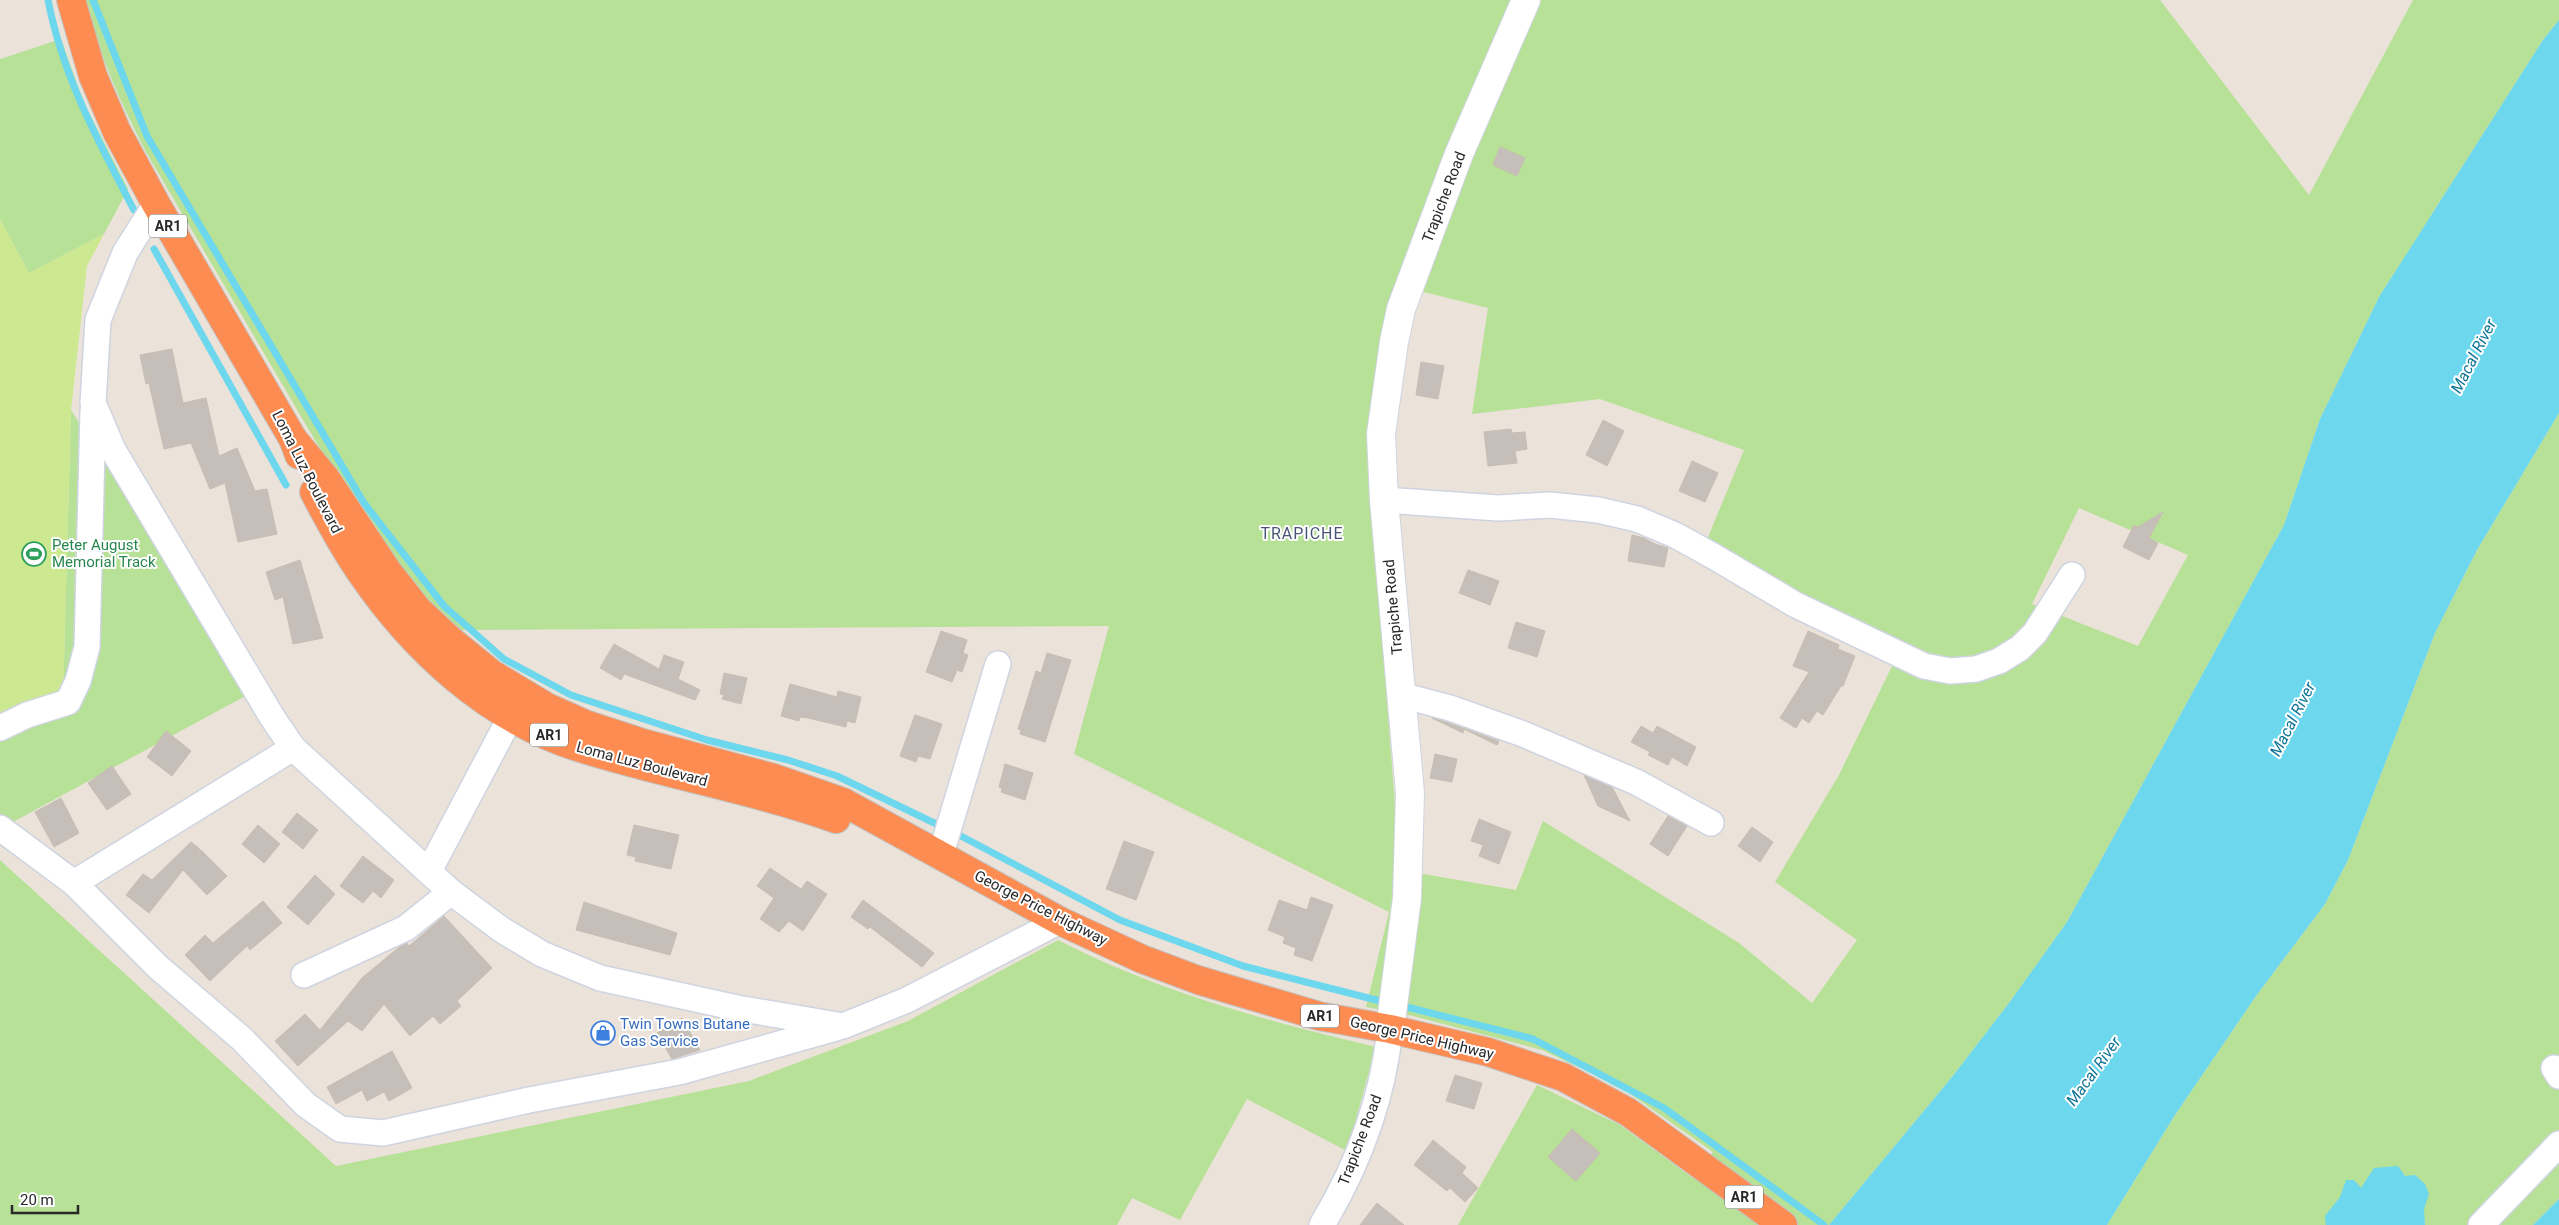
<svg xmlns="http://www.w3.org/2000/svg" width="2559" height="1225" viewBox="0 0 2559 1225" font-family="Roboto,sans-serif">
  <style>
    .green { fill: #b6e196; fill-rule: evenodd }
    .pitch { fill: #cce991 }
    .water { fill: #6cd7ed }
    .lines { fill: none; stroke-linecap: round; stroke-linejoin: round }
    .stream { stroke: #6cd7ed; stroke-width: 7 }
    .building { fill: #c6bfb9; stroke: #c6bdb3 }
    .street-casing { stroke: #cfd4e1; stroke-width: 28 }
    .secondary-casing { stroke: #cfd4e1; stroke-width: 30 }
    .highway-casing { stroke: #c3c3c3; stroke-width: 30 }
    .street { stroke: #fff; stroke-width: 25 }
    .secondary { stroke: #fff; stroke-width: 28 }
    .highway { stroke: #fd8c52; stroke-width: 28 }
    .labels { text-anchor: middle; stroke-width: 4; stroke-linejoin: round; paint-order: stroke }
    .shield { fill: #fff; stroke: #686868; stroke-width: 1 }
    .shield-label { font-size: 14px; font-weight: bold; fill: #282828 }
    .street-label { font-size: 15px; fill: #282828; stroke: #fff }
    .leisure-label { font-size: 15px; fill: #27864d; stroke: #fff; text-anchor: start }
    .shop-label { font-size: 15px; fill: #366cbe; stroke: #fff; text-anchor: start }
    .water-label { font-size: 16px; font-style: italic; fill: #0e7496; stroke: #fff }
    .neighbourhood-label { font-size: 16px; letter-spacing: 1px; fill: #495678; stroke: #fff }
  </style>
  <rect width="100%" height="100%" fill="#ebe2d9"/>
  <g class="green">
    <path d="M86,0H2160L2309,195L2413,0H2559V20L2543,40L2379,297L2320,419L2284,525L2067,922L2009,1003L1952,1077L1829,1225H1458L1537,1085L1620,1125L1693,1178L1713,1152L1619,1086L1542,1050L1409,1015L1366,1007L1389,912L1074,754L1109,626L454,630L423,597L336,476L146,152C121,104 98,53 86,0ZM1400,286L1488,308L1472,414L1600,399L1744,450L1699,559L1895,660L1839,775L1775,882L1857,940L1812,1003L1739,943L1543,821L1516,890L1400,870L1367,444ZM2079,508L2188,555L2138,646L2032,604Z"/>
    <polygon points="61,39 84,103 128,189 104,234 29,273 0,219 0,59"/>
    <polygon points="71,410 249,694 0,829 0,735 63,697"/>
    <polygon points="2559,413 2559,1199 2533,1225 2107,1225 2175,1115 2256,996 2325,904 2348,860 2435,633 2477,550"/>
    <path d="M0,860L336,1166L749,1081L908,1021L1058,940C1158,992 1267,1021 1376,1047L1347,1151L1247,1099L1180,1220L1132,1198L1117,1225H0Z"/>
  </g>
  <polygon class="pitch" points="0,219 29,273 104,234 87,266 71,410 63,697 0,735"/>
  <g class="water">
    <polygon points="2559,20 2559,413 2477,550 2435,633 2348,860 2325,904 2256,996 2175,1115 2107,1225 1829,1225 1952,1077 2009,1003 2067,922 2284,525 2320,419 2379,297 2543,40"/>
    <polygon points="2398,1166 2405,1176 2415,1175 2425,1184 2429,1194 2424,1209 2425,1225 2326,1225 2325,1216 2340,1197 2346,1180 2354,1180 2361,1188 2374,1168"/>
    <polygon points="2559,1199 2559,1225 2533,1225"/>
  </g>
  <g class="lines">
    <g class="stream">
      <path d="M48,0C63,77 98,141 134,210"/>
      <polyline points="93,0 147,136 364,503 444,606 504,659 571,695 707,740 788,760 837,776 959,835 1120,920 1243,966 1388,1003"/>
      <polyline points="154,249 286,485"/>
      <polyline points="1399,1005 1533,1039 1664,1108 1824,1225"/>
    </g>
  </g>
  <g class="building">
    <polygon points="1500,147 1525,158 1517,176 1493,165"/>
    <polygon points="172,349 183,403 206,398 219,456 237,448 255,491 267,489 277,534 238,542 225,483 210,489 191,443 164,449 149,383 146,384 140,355"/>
    <polygon points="1421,362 1444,366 1438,399 1416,395"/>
    <polygon points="1603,420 1624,431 1607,466 1586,455"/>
    <polygon points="1511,429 1512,433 1525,432 1527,449 1515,451 1517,463 1488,466 1484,432"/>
    <polygon points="1692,461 1718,473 1705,502 1679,491"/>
    <polygon points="2163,512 2149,538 2158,543 2149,560 2123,547 2134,525 2138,527"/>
    <polygon points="1632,535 1644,538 1655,544 1668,548 1664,567 1628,561"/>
    <polygon points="300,560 323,638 293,644 283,597 275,600 266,572"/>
    <polygon points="1468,570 1499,581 1490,605 1459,593"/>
    <polygon points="1516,622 1545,631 1537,657 1508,648"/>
    <polygon points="941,631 967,640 963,653 968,655 962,672 957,670 952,682 926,672"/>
    <polygon points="1808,631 1839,645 1838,649 1855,656 1843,686 1841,686 1823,715 1817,711 1809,723 1802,718 1796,728 1780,718 1809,672 1793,666"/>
    <polygon points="614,644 659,669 664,655 684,662 678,679 700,690 695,700 624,674 621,680 600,668"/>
    <polygon points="1047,653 1071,660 1045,742 1020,734 1021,730 1018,729 1036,671 1041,673"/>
    <polygon points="724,673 747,678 741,704 722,699 724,695 720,694"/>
    <polygon points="790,684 837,697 838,691 861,697 855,723 847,721 846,727 808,718 800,717 799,721 781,716"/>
    <polygon points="915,715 942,724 930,759 918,756 916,762 900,756"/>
    <polygon points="1432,718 1446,722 1499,741 1497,745 1464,729 1463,733"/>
    <polygon points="1641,726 1653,733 1657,726 1696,747 1687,766 1672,757 1668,765 1648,755 1650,752 1631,742"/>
    <polygon points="166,731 191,751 172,776 147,757"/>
    <polygon points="1435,754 1457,759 1452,782 1430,778"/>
    <polygon points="1005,764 1033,773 1025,800 1001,792 1002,788 999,787"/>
    <polygon points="112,766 131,794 107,810 88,783"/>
    <polygon points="1584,775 1612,787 1630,821 1598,806"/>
    <polygon points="61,798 79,833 54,847 35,812"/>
    <polygon points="297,813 318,830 303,849 282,832"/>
    <polygon points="1668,816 1687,826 1668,856 1650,844"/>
    <polygon points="1479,819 1511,832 1499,864 1479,856 1483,845 1471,841"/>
    <polygon points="258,825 280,844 264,863 242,844"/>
    <polygon points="634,825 679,835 671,869 635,861 636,857 627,855"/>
    <polygon points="1752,827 1773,842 1760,862 1738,846"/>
    <polygon points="1124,841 1154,852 1136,900 1106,889"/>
    <polygon points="191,842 200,849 193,858 201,850 227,876 207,895 183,870 149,913 126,895 143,874 152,880"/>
    <polygon points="363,856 394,880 381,898 373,891 363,903 340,886"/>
    <polygon points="770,868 801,889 807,881 827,894 803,931 789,921 779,932 760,919 774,898 757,886"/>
    <polygon points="315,875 335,894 308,925 287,907"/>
    <polygon points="1311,897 1333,905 1312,961 1294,955 1296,948 1283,943 1285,937 1268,930 1279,900 1307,910"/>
    <polygon points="863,900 934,953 922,967 870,927 868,929 851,917"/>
    <polygon points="263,901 282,923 250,950 247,946 210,981 185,955 205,935 213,943"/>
    <polygon points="584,902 677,933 670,955 576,930"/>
    <polygon points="444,916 492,968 457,1001 461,1006 440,1024 433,1016 410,1036 384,1004 362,1031 348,1021 298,1066 275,1041 305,1014 320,1030 362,978 398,948 407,943 409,946"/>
    <polygon points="682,1018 700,1050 672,1059 657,1033"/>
    <polygon points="392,1051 412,1088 389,1101 384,1092 367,1101 362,1090 336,1104 327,1087"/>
    <polygon points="1455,1075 1482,1083 1474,1109 1446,1101"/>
    <polygon points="1572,1129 1600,1153 1576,1181 1548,1157"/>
    <polygon points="1433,1140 1466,1167 1462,1173 1478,1188 1465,1202 1450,1188 1447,1191 1414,1165"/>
    <polygon points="1377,1203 1404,1225 1360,1225"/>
  </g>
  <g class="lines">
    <g class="street-casing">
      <g id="street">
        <polyline points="156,204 125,253 98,320 93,403 113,450 272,717 293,748 451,892 502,930 542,954 600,978 737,1008 843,1026 907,1000 1060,921"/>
        <polyline points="1384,500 1498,508 1550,505 1598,510 1637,519 1675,535 1713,556 1796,605 1924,666 1950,671 1976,669 1999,661 2020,648 2035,633 2072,575"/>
        <polyline points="1401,695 1450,708 1523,734 1636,782 1711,823"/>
        <polyline points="0,728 27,715 68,702 78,681 87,647 93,411"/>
        <polyline points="0,828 74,883 158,967 242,1039 306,1105 340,1129 383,1133 529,1100 679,1072 836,1028"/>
        <polyline points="940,857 998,664"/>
        <polyline points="429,871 520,699"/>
        <polyline points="74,883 293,748"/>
        <polyline points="304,975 406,928 451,892"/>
        <polyline points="2554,1068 2559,1076"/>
        <path d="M1322,1225C1358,1165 1383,1098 1390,1029"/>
        <polyline points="2481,1225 2559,1144"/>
      </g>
    </g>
    <g class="secondary-casing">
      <polyline id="secondary" points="1390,1029 1407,898 1410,793 1384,500 1381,434 1394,342 1401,309 1459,154 1526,0"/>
    </g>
    <g class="highway-casing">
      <g id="highway">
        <polyline points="71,0 93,76 117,132 156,204 293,439 299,455"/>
        <polyline points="293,439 326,479 388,572 418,610 449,639 492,674 547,707 585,724 643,743 774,778 843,802 1060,921 1142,959 1198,980 1319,1016 1390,1029 1488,1052 1563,1077 1628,1112 1783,1225"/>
        <path d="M314,492C329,520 344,549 362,574C414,650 488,718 577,747C662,774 751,789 836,819"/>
      </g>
    </g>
    <use href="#street" class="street"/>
    <use href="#secondary" class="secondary"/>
    <use href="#highway" class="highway"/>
  </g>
  <defs>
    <g id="stadium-ring" transform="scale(1.25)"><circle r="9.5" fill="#fff" stroke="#2e9e5b" stroke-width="1.5"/><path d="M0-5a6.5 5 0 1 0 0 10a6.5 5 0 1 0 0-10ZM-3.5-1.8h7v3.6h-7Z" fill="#2e9e5b"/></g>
    <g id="shop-ring" transform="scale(1.25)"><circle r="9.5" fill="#fff" stroke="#3f7fe0" stroke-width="1.5"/><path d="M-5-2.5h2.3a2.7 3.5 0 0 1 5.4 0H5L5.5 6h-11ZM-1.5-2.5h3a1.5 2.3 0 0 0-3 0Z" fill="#3f7fe0"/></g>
  </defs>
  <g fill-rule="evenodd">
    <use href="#stadium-ring" x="34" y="554"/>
    <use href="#shop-ring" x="603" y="1033"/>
  </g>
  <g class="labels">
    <g class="shield">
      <rect x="149" y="214.5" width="38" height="23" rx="4"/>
      <rect x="530" y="723.5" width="38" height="23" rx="4"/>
      <rect x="1301" y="1004.5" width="38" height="23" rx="4"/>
      <rect x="1725" y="1185.5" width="38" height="23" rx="4"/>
    </g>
    <g class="shield-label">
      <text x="168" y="231">AR1</text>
      <text x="549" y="740">AR1</text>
      <text x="1320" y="1021">AR1</text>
      <text x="1744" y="1202">AR1</text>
    </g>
    <g class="street-label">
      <text transform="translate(1444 197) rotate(-69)" y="5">Trapiche Road</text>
      <text transform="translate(307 472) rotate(63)" y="5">Loma Luz Boulevard</text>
      <text transform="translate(1393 607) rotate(-95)" y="5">Trapiche Road</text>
      <text transform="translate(642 764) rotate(15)" y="5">Loma Luz Boulevard</text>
      <text transform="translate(1041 908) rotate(27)" y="5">George Price Highway</text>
      <text transform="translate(1422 1038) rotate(13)" y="5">George Price Highway</text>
      <text transform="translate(1360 1140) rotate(-69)" y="5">Trapiche Road</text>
    </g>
    <g class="leisure-label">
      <text x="52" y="550">Peter August<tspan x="52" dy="17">Memorial Track</tspan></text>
    </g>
    <g class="shop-label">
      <text x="620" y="1029">Twin Towns Butane<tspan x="620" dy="17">Gas Service</tspan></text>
    </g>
    <g class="water-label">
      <text transform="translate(2473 356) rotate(-63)" y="6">Macal River</text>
      <text transform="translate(2292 719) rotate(-63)" y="6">Macal River</text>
      <text transform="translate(2093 1071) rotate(-54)" y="6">Macal River</text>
    </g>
    <g class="neighbourhood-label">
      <text x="1302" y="539">TRAPICHE</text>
    </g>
  </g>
  <path d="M12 1205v8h66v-8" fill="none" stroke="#282828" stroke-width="2.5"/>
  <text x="20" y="1205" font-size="15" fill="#282828" stroke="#ffffff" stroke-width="4" paint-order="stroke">20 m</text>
</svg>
